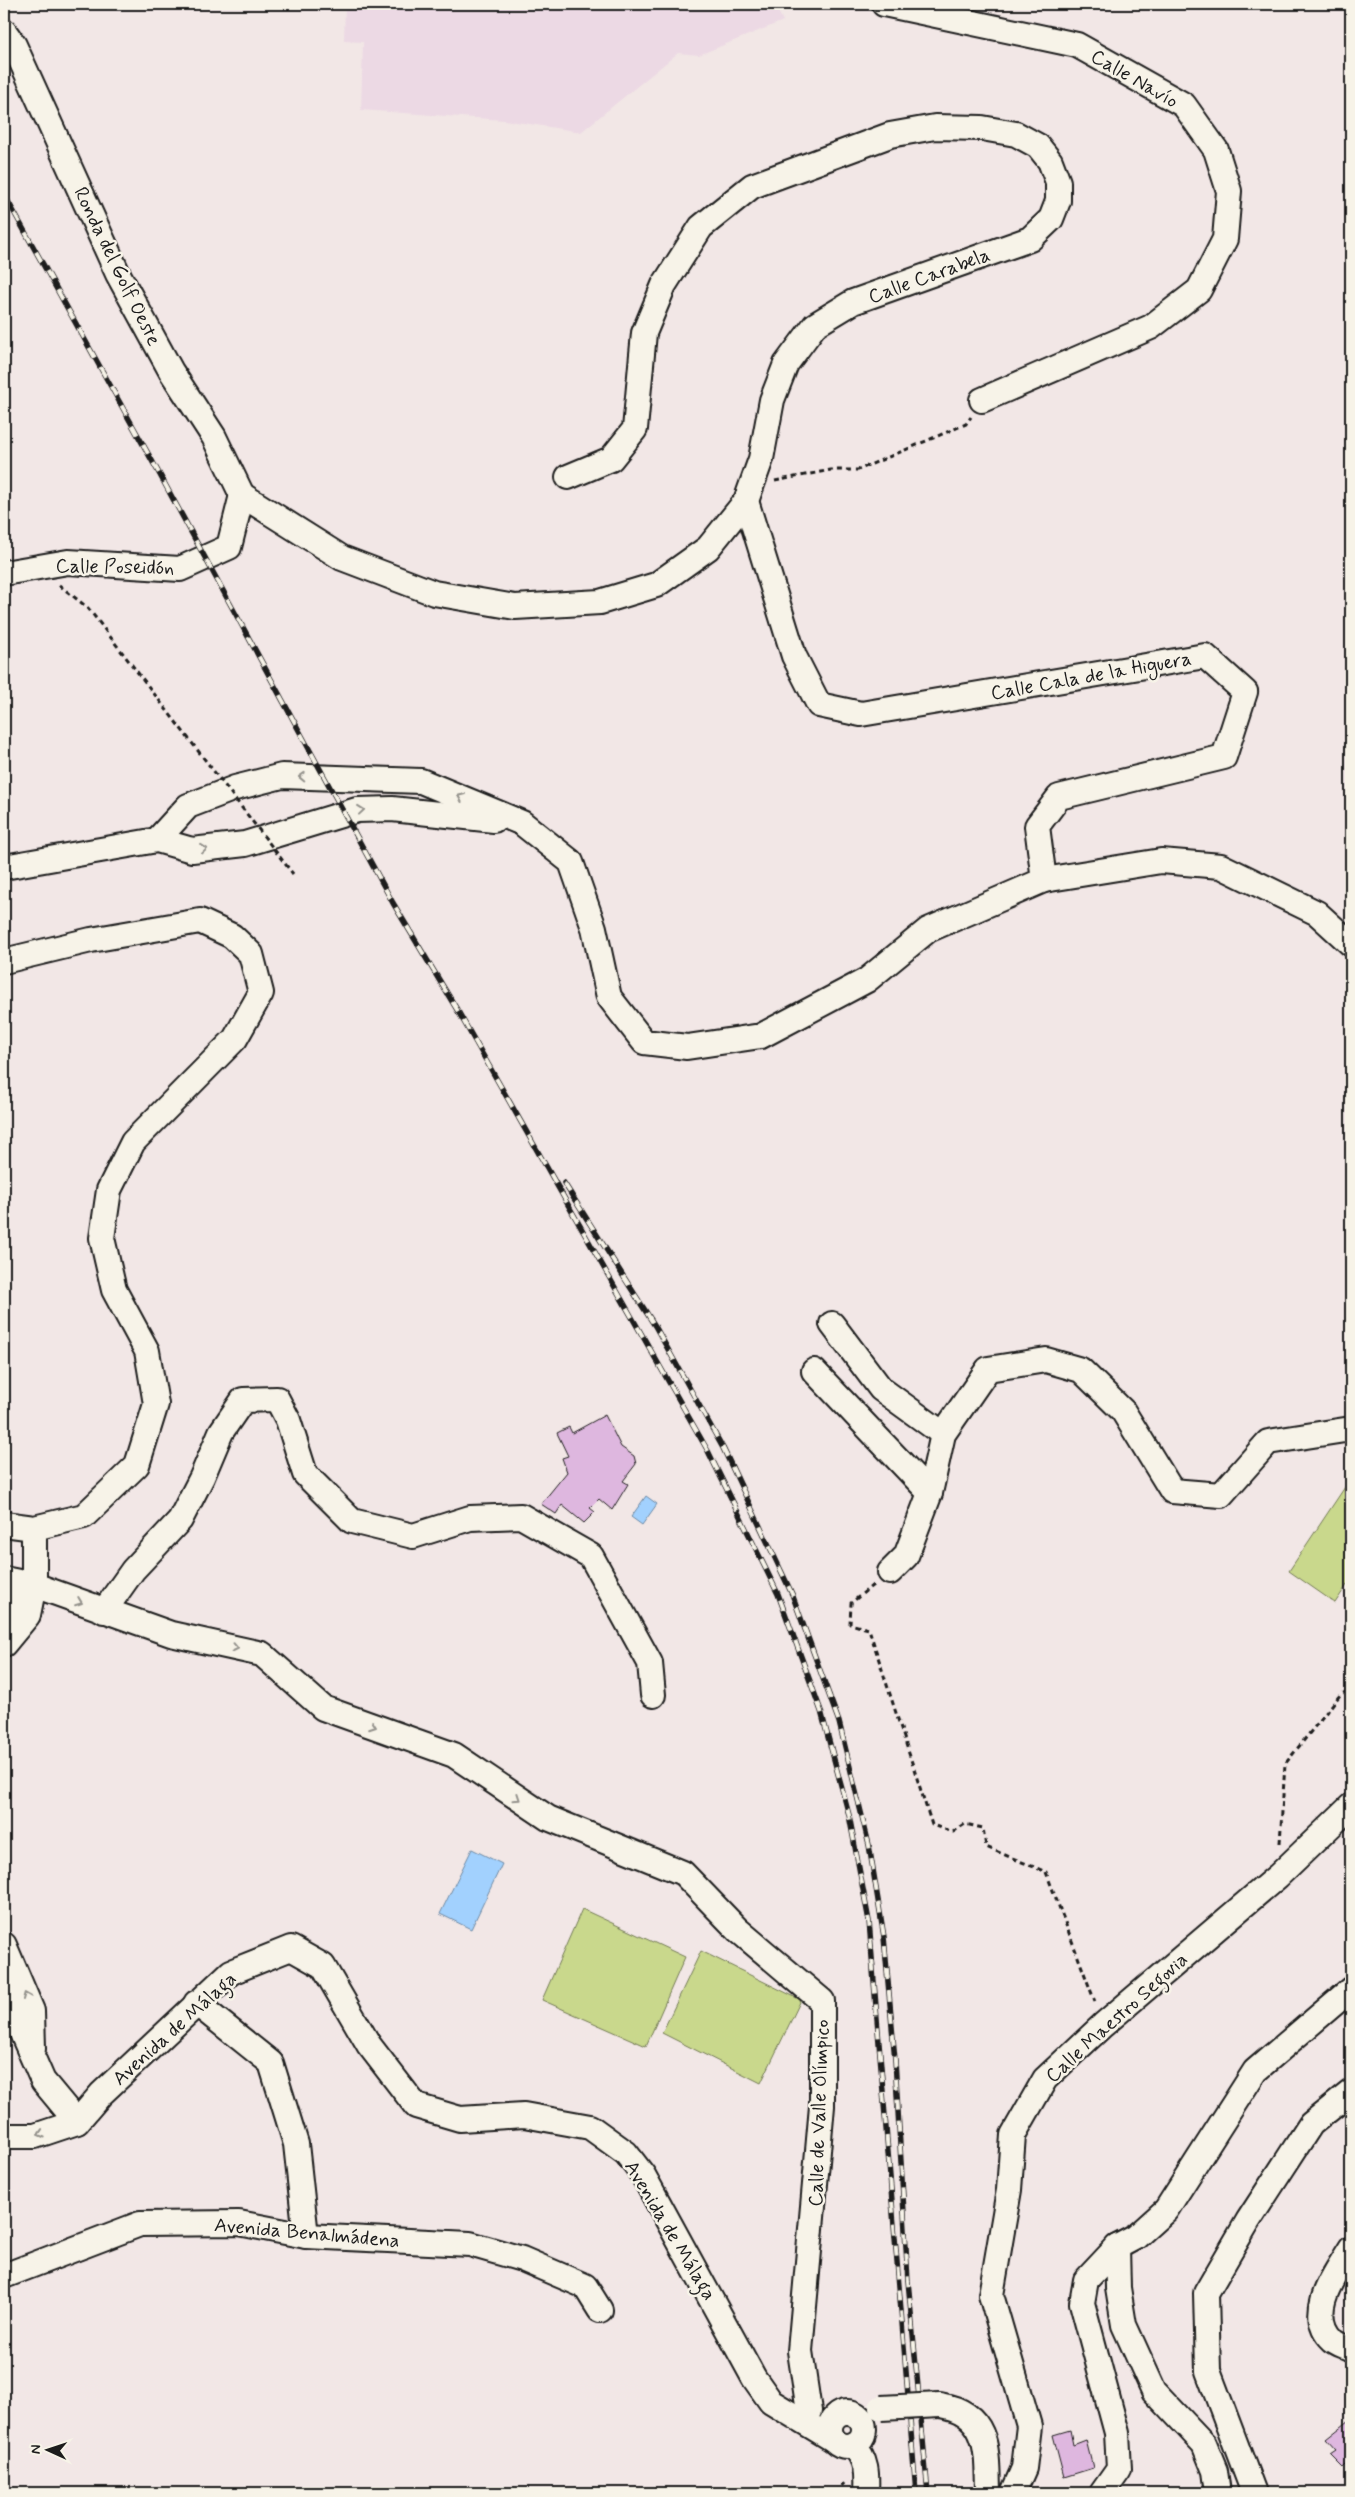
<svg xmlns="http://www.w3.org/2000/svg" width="1355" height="2497" viewBox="0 0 1355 2497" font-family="Mynerve,sans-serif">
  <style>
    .built { fill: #ecd9e4 }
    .green { fill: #c9d88c; stroke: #727a54 }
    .water { fill: #a2d1fe; stroke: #6c89a4 }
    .building { fill: #deb7df; stroke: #1c1c1c }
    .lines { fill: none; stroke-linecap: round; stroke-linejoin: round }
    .minor-casing { stroke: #1c1c1c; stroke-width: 28 }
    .path { stroke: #1c1c1c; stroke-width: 3; stroke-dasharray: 5 4; stroke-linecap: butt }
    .minor { stroke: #f7f3e8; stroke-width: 24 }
    .rail-casing { stroke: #1c1c1c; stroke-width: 5.5 }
    .rail { stroke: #f7f3e8; stroke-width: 4; stroke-dasharray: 11; stroke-linecap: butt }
    .minor-bridge-casing { stroke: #1c1c1c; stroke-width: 28; stroke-linecap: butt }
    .path-bridge { stroke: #1c1c1c; stroke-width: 3; stroke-dasharray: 5 4; stroke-linecap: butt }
    .minor-bridge { stroke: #f7f3e8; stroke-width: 24 }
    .oneway { stroke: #94928c }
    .labels { text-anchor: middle; stroke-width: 5; stroke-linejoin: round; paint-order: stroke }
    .street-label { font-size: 20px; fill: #1c1c1c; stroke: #f7f3e8 }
  </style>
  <rect width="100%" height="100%" fill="#f2e7e6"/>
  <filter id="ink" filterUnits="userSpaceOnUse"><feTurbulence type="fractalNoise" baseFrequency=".02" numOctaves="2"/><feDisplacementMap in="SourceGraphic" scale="10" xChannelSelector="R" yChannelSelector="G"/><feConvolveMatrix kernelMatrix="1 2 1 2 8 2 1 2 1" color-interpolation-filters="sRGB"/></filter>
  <g filter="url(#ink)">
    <polygon class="built" points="345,4 774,4 783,21 699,55 678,53 581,132 504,120 361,110 363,42 344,41"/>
    <g class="green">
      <polygon points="1351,1478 1351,1579 1335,1603 1289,1571"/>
      <polygon points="582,1909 685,1957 646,2046 542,2000"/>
      <polygon points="701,1951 801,2000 761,2083 662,2033"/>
    </g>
    <g class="water">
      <polygon points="646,1496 657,1504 642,1525 631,1517"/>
      <polygon points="472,1849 502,1864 471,1929 440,1914"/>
    </g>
    <g class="building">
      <polygon points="605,1415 621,1447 634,1456 636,1464 623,1481 628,1484 612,1510 599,1499 590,1508 595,1512 584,1523 562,1505 556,1514 541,1504 567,1472 562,1458 568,1456 557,1433 569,1427 572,1433"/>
      <polygon points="1350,2420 1351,2459 1343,2467 1330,2454 1336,2450 1326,2439"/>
      <polygon points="1070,2430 1073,2445 1086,2440 1093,2468 1064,2477 1053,2435"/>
    </g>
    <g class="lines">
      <g class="minor-casing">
        <g id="minor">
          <polyline points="884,4 1077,45 1184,105 1216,150 1229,191 1225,239 1199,290 1151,327 982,400"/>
          <polyline points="4,31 14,45 118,274 171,371 214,437 242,495"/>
          <polyline points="242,495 342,558 434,593 515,607 600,602 656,585 708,548 746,501 761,459 772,400 786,364 815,325 853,302 1030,239 1051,219 1058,201 1058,182 1050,161 1038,146 1016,134 982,128 935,127 890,135 752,186 701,227 664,285 644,333 635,429 611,459 568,477"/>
          <polyline points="746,501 794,656 819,705 861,714 1205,656 1245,692 1224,757 1059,797 1037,826 1044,880"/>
          <polyline points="4,573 68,562 180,569 229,547 242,495"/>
          <polyline points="157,840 188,806 235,788 282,776 421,781 522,823 571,862 594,928 609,997 644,1042 687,1047 761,1036 867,980 928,930 1044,880 1161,861 1221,866 1317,913 1351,944"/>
          <polyline points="4,867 157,840 192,850 245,844 357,810 392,809 494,820"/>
          <polyline points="4,961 91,940 200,921 232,936 251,954 261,993 235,1039 133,1142 109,1190 102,1238 114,1290 147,1351 156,1404 137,1465 84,1516 34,1528 4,1524"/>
          <polyline points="832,1324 881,1389 943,1434"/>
          <polyline points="814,1371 930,1493"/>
          <polyline points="890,1572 906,1556 930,1493 943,1434 988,1369 1046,1360 1081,1370 1123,1411 1172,1491 1221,1495 1268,1442 1351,1429"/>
          <polyline points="4,1579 34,1585 171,1634 262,1654 323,1708 454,1755 548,1818 683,1873 738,1930 822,2001 822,2106 800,2351 809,2411"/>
          <polyline points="34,1585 34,1528"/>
          <polyline points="4,1611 34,1585 28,1615 4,1644"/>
          <polyline points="104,1611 133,1570 180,1520 202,1477 221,1432 243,1400 277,1399 288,1420 305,1474 352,1521 413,1536 470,1518 521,1516 591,1556 650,1663 653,1695"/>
          <polyline points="4,1945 32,2011 33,2049"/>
          <polyline points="4,1992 43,2081 77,2122"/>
          <polyline points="196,2003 271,2063 296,2144 306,2236"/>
          <polyline points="4,2136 35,2136 77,2122 101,2094 231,1972 291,1948 323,1966 369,2045 416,2106 460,2119 524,2115 590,2127 626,2153 643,2175 754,2378 771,2402 834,2440"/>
          <polyline points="1117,2247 1118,2288 1124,2325 1154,2391 1204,2444 1215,2471 1218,2493"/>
          <path d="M1351,2248C1336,2273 1304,2313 1333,2340C1338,2344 1346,2346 1351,2349"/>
          <polyline points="4,2276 140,2224 239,2223 306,2236 470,2244 522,2259 585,2286 600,2310"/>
          <path d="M940,2405C990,2413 987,2452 988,2493"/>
          <circle cx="847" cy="2429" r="17"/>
          <path d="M853,2445C867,2459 867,2475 866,2493"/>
          <polyline points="1013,2493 1024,2468 1029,2426 991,2295 1009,2190 1013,2135 1045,2079 1103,2025 1278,1876 1351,1806"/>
          <polyline points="1102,2493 1119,2469 1117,2433 1082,2303 1086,2280 1117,2247 1136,2237 1166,2210 1255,2071 1351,1989"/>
          <polyline points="1254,2493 1208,2371 1206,2293 1248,2221 1311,2124 1351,2092"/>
        </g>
      </g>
      <g class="path">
        <polyline points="775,481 831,470 858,470 966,424 971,417"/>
        <polyline points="873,1585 851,1603 850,1624 869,1629 932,1825 953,1832 965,1824 983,1828 986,1847 1046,1872 1095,2002"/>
        <polyline points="1280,1843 1285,1764 1340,1695 1351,1689"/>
        <polyline points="836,2493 844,2483"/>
      </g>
      <use href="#minor" class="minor"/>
      <g class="rail-casing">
        <g id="rail">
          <polyline points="4,194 160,475 393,903 459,1013 708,1451 778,1594 821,1711 849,1815 869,1921 916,2493"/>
          <polyline points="564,1183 655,1326 723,1448 792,1594 839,1722 869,1845 884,1937 895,2060 908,2281 928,2493"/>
        </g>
      </g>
      <use href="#rail" class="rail"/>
      <g class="minor-bridge-casing">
        <polyline id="minor-bridge" points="881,2408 940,2405"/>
      </g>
      <polyline class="path-bridge" points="59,585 88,608 293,874"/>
      <use href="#minor-bridge" class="minor-bridge"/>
    </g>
    <defs><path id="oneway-chevron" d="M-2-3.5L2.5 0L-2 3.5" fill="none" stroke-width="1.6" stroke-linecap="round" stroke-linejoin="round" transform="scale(1.25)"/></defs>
    <g class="oneway">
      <use href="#oneway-chevron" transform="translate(302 777) rotate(-178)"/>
      <use href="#oneway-chevron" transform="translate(461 797) rotate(-157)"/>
      <use href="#oneway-chevron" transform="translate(361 810) rotate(-6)"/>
      <use href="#oneway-chevron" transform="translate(204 849) rotate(-6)"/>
      <use href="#oneway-chevron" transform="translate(79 1602) rotate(21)"/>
      <use href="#oneway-chevron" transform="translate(235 1648) rotate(12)"/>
      <use href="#oneway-chevron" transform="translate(373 1726) rotate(20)"/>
      <use href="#oneway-chevron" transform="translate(517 1798) rotate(34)"/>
      <use href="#oneway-chevron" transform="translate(26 1996) rotate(-113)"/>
      <use href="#oneway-chevron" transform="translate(41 2134) rotate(163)"/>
    </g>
  </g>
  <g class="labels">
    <g class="street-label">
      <text transform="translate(1135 78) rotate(30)" y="7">Calle Navío</text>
      <text transform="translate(118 266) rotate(64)" y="7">Ronda del Golf Oeste</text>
      <text transform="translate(929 275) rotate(-20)" y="7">Calle Carabela</text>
      <text transform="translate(115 566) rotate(1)" y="7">Calle Poseidón</text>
      <text transform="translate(1091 675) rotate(-10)" y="7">Calle Cala de la Higuera</text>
      <text transform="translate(1116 2017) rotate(-42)" y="7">Calle Maestro Segovia</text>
      <text transform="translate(174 2028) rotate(-42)" y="7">Avenida de Málaga</text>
      <text transform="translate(818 2113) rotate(-88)" y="7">Calle de Valle Olímpico</text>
      <text transform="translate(671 2230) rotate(59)" y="7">Avenida de Málaga</text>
      <text transform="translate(307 2232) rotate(5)" y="7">Avenida Benalmádena</text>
    </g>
  </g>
  <rect width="1355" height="2497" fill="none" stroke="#f7f3e8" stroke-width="20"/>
  <rect x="10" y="10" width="1335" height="2477" fill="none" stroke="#1c1c1c" stroke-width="2" filter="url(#ink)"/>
  <g transform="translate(48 2450) rotate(273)" stroke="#f7f3e8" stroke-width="4" paint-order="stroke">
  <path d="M0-4L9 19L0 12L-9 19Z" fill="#1c1c1c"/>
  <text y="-8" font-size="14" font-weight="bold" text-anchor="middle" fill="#1c1c1c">N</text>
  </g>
</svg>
